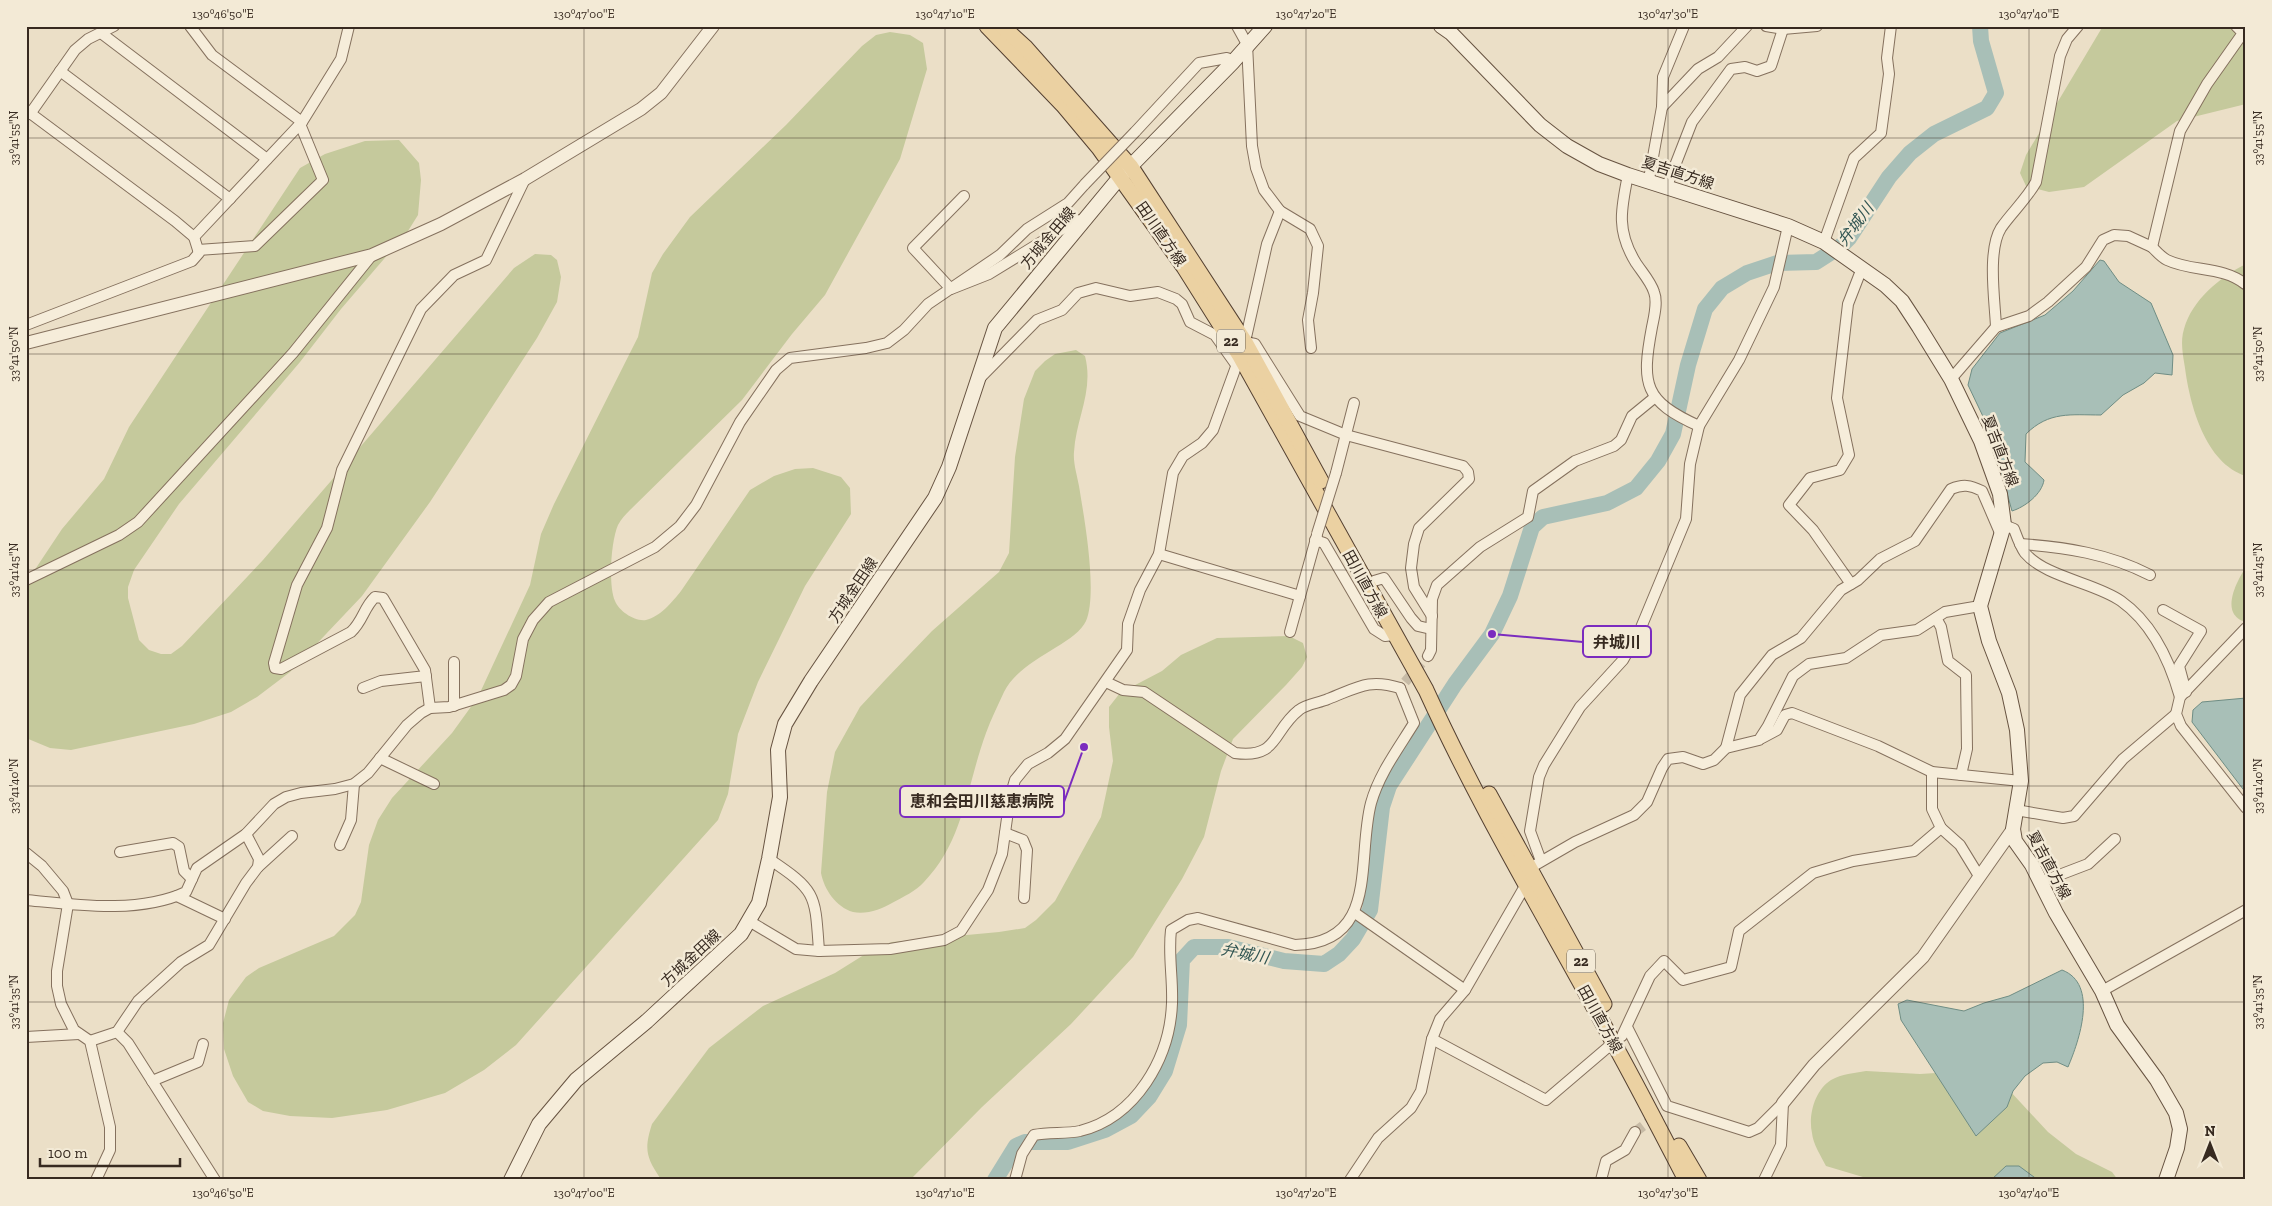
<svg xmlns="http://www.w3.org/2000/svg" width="2272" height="1206" viewBox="0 0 2272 1206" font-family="'Zilla Slab','Noto Sans JP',serif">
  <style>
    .green { fill: #c5c99c }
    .water { fill: #a8bfb7; stroke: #6f8d84 }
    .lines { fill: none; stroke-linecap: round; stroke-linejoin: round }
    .river { stroke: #a8bfb7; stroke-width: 16 }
    .minor-tunnel { stroke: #c7bba6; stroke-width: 10; stroke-dasharray: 10 5; stroke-linecap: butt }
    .minor-casing { stroke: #85715e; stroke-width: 12 }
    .tertiary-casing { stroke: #85715e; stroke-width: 14 }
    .secondary-casing { stroke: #675341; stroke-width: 16 }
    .primary-casing { stroke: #544031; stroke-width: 17 }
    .minor { stroke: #f6edda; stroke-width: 10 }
    .tertiary { stroke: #f6edda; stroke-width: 12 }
    .secondary { stroke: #f6edda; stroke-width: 14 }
    .primary { stroke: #ebd1a2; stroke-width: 15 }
    .minor-bridge-casing { stroke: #85715e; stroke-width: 12; stroke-linecap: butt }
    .minor-bridge { stroke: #f6edda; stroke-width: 10 }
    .ticks { fill: none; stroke: #372a20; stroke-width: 1; stroke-opacity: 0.45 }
    .labels { text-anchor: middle; stroke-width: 5; stroke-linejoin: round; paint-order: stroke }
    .shield { fill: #f3ead6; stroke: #6f6457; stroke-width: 1 }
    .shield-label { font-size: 14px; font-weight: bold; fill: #372a20 }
    .street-label { font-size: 15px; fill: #372a20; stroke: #f3ead6 }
    .water-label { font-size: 16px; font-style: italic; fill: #315552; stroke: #f3ead6 }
    .leader { fill: none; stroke: #7b2cbf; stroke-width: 2 }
    .callout-dot { fill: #7b2cbf; stroke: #f3ead6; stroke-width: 2 }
    .callout { fill: #f3ead6; stroke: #7b2cbf; stroke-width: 2 }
    .callout-label { font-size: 16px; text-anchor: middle; font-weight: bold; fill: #372a20 }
    .neatline { fill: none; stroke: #372a20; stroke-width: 2 }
    .ticks-label { font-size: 12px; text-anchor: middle; fill: #372a20 }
  </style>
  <rect width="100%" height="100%" fill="#ebdfc7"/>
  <g class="green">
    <polygon points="2103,26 2246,26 2246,104 2177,121 2084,187 2049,192 2026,186 2020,173 2026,155"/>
    <path d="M890,32L910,35L923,43L927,69L900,159L825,295L792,334L742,400L630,510C626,514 621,519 618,525C611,541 608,585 615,601C619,611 635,622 646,620C660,617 673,601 681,591L750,490L774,476L795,469L813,468L841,477L850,488L851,514L805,586L758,682L738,734L728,794L718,820L516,1045L484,1070L445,1093L387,1110L332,1118L290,1116L263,1111L248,1102L233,1076L224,1049L223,1023L229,1000L246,977L259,968L334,936L355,915L361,902L369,845L378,820L392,798L452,733L478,697L530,585L541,534L554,504L638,337L652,273L663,254L690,217L786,125L862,46L876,35Z"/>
    <polygon points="399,140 419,163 421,180 418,215 408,231 341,309 300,362 179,504 134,570 128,587 128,598 139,640 149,650 161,654 171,654 182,646 263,560 514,268 535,254 551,255 557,260 561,277 557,302 537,338 430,502 362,596 290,672 257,697 231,712 194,724 71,750 50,748 26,738 26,583 62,529 104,479 129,427 300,168 325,154 365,141"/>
    <path d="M2246,264V476C2205,463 2190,405 2185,368C2183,356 2180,341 2184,329C2192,300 2220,277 2246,264Z"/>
    <path d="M1076,350L1085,356C1094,391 1076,418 1074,452C1073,463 1077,475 1079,486C1084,517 1098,593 1086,621C1075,645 1021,658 1004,692C998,705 991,719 986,733C967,784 964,841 924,882C916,891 903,897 892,903C882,909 866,915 853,912C836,907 824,889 821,873L827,792L835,752L860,707L886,679L932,631L999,572L1009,553L1015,457L1024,399L1035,371L1045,361L1055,354Z"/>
    <path d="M2246,567V622C2219,615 2236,582 2246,567Z"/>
    <path d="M1289,636L1303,643L1307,657L1302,667L1286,685L1233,739L1221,771L1204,837L1182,879L1133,957L1071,1024L982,1107L910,1180H663L660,1178C646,1157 644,1149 652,1124L709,1048L741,1023L763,1006L835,973L875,948L892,942L999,932L1025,928L1036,920L1055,901L1101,817L1113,761L1109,727V707L1120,693L1162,671L1181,655L1217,638Z"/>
    <path d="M1866,1071L1920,1074L1952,1072L2009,1090L2048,1132L2076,1154L2112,1172L2118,1180H1873L1826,1166C1821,1156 1813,1144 1812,1133C1808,1115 1815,1090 1831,1080C1842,1074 1854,1073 1866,1071Z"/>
  </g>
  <g class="water">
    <path d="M2100,260L2104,261L2119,282L2151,303L2173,355L2172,375L2155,373L2144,383L2123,395L2101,415C2071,415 2049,411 2026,434L2025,462L2044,480C2042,494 2025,507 2012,511L1989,429L1968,385L1972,369L2000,333L2045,315L2073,291Z"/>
    <polygon points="2246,698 2246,793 2192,722 2193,710 2202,702"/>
    <path d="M2062,970C2099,984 2079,1041 2068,1067L2057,1062L2043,1063L2025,1076L2013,1091L2007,1107L1976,1136L1901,1020L1898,1004L1907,1000L1964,1011L1984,1003L2009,996Z"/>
    <polygon points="2006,1166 2019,1166 2038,1180 1991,1180"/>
  </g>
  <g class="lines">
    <polyline class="river" points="995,1180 1016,1146 1025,1142 1068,1142 1105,1130 1131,1116 1149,1097 1165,1071 1179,1025 1182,960 1194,947 1228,947 1284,961 1324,964 1339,954 1353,939 1370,910 1382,807 1389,786 1455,684 1492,634 1510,596 1532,527 1543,517 1607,503 1636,488 1658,461 1673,434 1688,365 1705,309 1722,288 1747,273 1777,263 1816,262 1841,246 1849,238 1889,177 1910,153 1934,134 1987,108 1996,93 1981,41 1980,26"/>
    <g class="minor-tunnel">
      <polyline points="1405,682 1428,656"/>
      <polyline points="1635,1132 1660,1113"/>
    </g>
    <g class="minor-casing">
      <g id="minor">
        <polyline points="190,26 212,55 302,122"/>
        <polyline points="1237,26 1247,44 1252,146 1256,168 1264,190 1280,211 1310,229 1318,246 1313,293 1308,320 1311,348"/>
        <polyline points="1766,26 1783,29 1817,26"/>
        <polyline points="101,33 267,159"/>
        <polyline points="60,71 230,199"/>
        <polyline points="1662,107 1698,69 1718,57 1747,26"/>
        <polyline points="26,110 175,221 194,237 199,253 192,261 26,325"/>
        <polyline points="30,114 75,50 88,39 114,26"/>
        <polyline points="1135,132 1199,63 1227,58 1234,61"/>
        <path d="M1628,175C1621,209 1616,231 1636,263C1642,272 1651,282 1654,292C1658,302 1654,317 1652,327C1641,385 1644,401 1699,426"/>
        <polyline points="1649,179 1662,107 1663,77 1684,26"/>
        <polyline points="1667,186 1692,122 1731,69 1745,67 1757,71 1771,66 1783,29"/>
        <polyline points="964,196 913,248 951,289 989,274 1077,220 1084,222"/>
        <polyline points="194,237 302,122 341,59 349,26"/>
        <polyline points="1824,242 1854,158 1881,133 1889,74 1887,58 1891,26"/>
        <path d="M2152,247C2156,251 2161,257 2167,260C2192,272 2223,266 2245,284"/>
        <polyline points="198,250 255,246 323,180 300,124"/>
        <path d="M1996,327C1995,302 1987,250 2001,228C2012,212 2026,200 2036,182L2060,56L2067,39L2078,26"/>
        <polyline points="1245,342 1255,344 1300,416 1346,435 1463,466 1468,472 1469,479 1419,528 1414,544 1411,568 1414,587 1432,616"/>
        <polyline points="980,378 1037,320 1062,310 1078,293 1096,288 1130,296 1158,292 1176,299 1182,304 1190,322 1215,335 1237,366"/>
        <polyline points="1951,379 1996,327 2029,316 2048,302 2086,267 2103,240 2114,235 2128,236 2152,247 2180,131 2207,84 2243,33 2236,26"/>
        <polyline points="1336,473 1354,403"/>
        <path d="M2004,525L2014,529C2017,537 2020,546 2025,553C2045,577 2096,583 2121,601C2152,623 2170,662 2180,697"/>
        <polyline points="1315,540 1324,543 1374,629 1385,636 1394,635"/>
        <path d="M2020,544C2066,547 2109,554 2150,575"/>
        <polyline points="1159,554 1300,596"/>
        <polyline points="26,580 119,535 138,522 293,353 372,255"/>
        <polyline points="1374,581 1384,578 1411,618 1418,626 1431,629"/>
        <polyline points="1851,584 1813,530 1789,505 1810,478 1840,470 1849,455 1837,398 1848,304 1862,268"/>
        <polyline points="2163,610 2201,631 2179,666 2186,692"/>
        <polyline points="1936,618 1941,627 1948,661 1966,675 1967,749 1961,775"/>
        <polyline points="2246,628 2180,697 2176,714 2181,726 2246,808"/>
        <polyline points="1290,632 1317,535"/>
        <polyline points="1428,656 1431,650 1432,599 1437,585 1480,547 1528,517 1533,491 1575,461 1614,446 1621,440 1632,416 1654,398"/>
        <path d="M1106,682L1123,690L1144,692L1235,753C1279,759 1272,731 1299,710C1306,704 1319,703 1328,699C1357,688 1368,678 1400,688"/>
        <polyline points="363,688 381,681 426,676"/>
        <polyline points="454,706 454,662"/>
        <path d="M430,708L425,670L383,598L375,597C364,607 363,621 351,632L281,669L275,668L274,663L297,585L327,528L342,470L421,309L454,275L486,260L525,179"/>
        <polyline points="1762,738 1777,730 1785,715 1792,713 1878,746 1932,772 2021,781"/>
        <path d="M1726,748L1740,695L1772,655L1801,638L1841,590L1858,580L1880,559L1915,541L1951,489C1963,484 1970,485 1982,491L2001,535"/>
        <polyline points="380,758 434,784"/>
        <polyline points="2016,810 2063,818 2074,816 2123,759 2176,714"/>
        <polyline points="1941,828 1960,845 1979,876"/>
        <polyline points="1005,833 1023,840 1027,850 1024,898"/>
        <polyline points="340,845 351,820 354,784"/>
        <polyline points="120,852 173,843 179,847 184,871 192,879"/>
        <polyline points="26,853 42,866 63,891 68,904 57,971 57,986 61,1004 74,1030 90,1041 110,1127 110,1150 96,1180"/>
        <path d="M769,859C817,891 815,894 819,951"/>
        <polyline points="1541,861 1530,831 1539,777 1544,765 1580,707 1623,660 1640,630 1686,519 1690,464 1699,426 1739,360 1774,287 1788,226"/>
        <polyline points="258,867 292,836"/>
        <polyline points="2041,882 2088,864 2115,839"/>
        <polyline points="177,896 225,919"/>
        <path d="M26,900C77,905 139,914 186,892L197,868L246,834L274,804L286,797L301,793L335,789L354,784L368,773L407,725L421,713L430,708L449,707L504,690L511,685L516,676L523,639L533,620L549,602L655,547L680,526L696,505L740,422L776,370L790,358L866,348L887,343L904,330L928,304L1000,255L1027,229L1068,203L1085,184"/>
        <polyline points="1355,913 1465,990"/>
        <polyline points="749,921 796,949 819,951 890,949 944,940 961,931 988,890 1002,854 1010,797 1015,780 1028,764 1048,753 1065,739 1127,650 1128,624 1140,590 1159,554 1173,473 1183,456 1202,443 1213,430 1245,342 1267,244 1280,211"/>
        <polyline points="2102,991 2246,910"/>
        <polyline points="1627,1027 1667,1106 1749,1132 1758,1128 1783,1103"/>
        <polyline points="117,1032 128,1043 215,1180"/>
        <polyline points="1622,1036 1650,976 1664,961 1683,980 1731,967 1739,931 1813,873 1853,861 1914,851 1941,828 1932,809 1932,772"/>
        <polyline points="26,1037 79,1034"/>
        <polyline points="1432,1039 1546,1100 1614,1042"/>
        <polyline points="90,1041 117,1032 138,1001 181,962 209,945 246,883 258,867 259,859 246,834"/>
        <polyline points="152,1081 198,1062 203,1044"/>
        <path d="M1015,1180L1022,1154L1034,1135C1049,1132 1066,1134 1080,1131C1136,1117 1170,1058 1172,1003C1173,978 1168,955 1171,930L1188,920L1198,918L1295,945C1380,943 1356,860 1371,803C1379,774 1398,749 1414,723L1400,688"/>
        <polyline points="1350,1180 1378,1138 1411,1108 1421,1091 1432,1039 1440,1019 1465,990 1525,886 1530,868 1575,842 1634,815 1647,802 1662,768 1668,759 1683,757 1703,764 1714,760 1726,748 1759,740 1768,726 1793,676 1809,664 1846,658 1881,635 1917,630 1945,612 1980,606"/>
        <polyline points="1601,1180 1606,1161 1625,1150 1635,1132"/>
        <polyline points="1764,1180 1781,1145 1783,1103"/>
      </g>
    </g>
    <g class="tertiary-casing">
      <g id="tertiary">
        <polyline points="26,343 372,255 441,224 525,179 641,109 661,93 713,26"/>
        <polyline points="1783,1103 1814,1065 1923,957 2013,829"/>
      </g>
    </g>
    <g class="secondary-casing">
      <g id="secondary">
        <polyline points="1441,26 1451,33 1540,125 1567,146 1599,164 1628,175 1788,226 1824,242 1885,285 1902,301 1919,327 1951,379 1981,441 2000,494 2004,525 1980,606 1989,641 2009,693 2017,730 2021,781 2013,829 2015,841 2032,865 2056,913 2102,991 2117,1025 2157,1080 2176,1113 2180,1129 2177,1148 2166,1180"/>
        <polyline points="511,1180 539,1124 576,1080 647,1021 741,934 759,903 769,859 780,797 778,750 785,724 811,681 935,498 949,467 995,328 1120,177 1232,63 1265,26"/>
      </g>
    </g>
    <g class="primary-casing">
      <g id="primary">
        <path d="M987,26L1063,105L1099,148L1184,267L1240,356L1426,690C1481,811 1550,925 1613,1042C1638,1087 1662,1134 1686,1180"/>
        <polyline points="1002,26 1025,47 1131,167 1245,342 1321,481"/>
        <polyline points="1489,794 1604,1004"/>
        <polyline points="1679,1146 1699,1180"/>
      </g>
    </g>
    <use href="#minor" class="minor"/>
    <use href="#tertiary" class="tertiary"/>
    <use href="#secondary" class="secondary"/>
    <use href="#primary" class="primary"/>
    <g class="minor-bridge-casing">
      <g id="minor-bridge">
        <polyline points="1085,184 1135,132"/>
        <polyline points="1317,534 1336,473"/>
      </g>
    </g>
    <use href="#minor-bridge" class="minor-bridge"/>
  </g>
  <path class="ticks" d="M223,26V1180M584,26V1180M945,26V1180M1306,26V1180M1668,26V1180M2029,26V1180M26,138H2246M26,354H2246M26,570H2246M26,786H2246M26,1002H2246"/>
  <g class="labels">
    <g class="shield">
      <rect x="1217" y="329.5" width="28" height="23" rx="4"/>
      <rect x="1567" y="949.5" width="28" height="23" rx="4"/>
    </g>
    <g class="shield-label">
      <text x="1231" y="346">22</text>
      <text x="1581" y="966">22</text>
    </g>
    <g class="street-label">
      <text transform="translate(1678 173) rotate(18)" y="5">夏吉直方線</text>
      <text transform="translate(1161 234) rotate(55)" y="5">田川直方線</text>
      <text transform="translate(1048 238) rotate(-50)" y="5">方城金田線</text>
      <text transform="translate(2000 451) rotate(69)" y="5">夏吉直方線</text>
      <text transform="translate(1365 584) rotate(61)" y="5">田川直方線</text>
      <text transform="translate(853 590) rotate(-56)" y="5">方城金田線</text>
      <text transform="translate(2049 865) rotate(62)" y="5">夏吉直方線</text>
      <text transform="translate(691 958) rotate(-43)" y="5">方城金田線</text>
      <text transform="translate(1600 1019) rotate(61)" y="5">田川直方線</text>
    </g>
    <g class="water-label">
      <text transform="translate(1855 224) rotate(-53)" y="6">弁城川</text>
      <text transform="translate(1245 953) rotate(11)" y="6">弁城川</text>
    </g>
  </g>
  <path class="leader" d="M1492 634L1583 642M1084 747L1064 802"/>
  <g class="callout-dot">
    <circle cx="1492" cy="634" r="5"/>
    <circle cx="1084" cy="747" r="5"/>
  </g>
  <g class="callout">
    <rect x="1583" y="626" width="68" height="31" rx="5"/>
    <rect x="900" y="786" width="164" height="31" rx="5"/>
  </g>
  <g class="callout-label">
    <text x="1617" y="648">弁城川</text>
    <text x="982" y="807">恵和会田川慈恵病院</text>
  </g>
  <rect width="2272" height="1206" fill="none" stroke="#f3ead6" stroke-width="55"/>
  <g transform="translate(2210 1144)" stroke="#f3ead6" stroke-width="4" paint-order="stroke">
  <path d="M0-4L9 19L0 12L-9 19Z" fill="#372a20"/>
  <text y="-8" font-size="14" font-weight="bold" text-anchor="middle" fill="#372a20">N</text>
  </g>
  <path d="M40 1158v8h140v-8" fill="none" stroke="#372a20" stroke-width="2.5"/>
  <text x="48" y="1158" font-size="15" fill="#372a20" stroke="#f3ead6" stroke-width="4" paint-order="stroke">100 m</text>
  <rect x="28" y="28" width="2216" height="1150" class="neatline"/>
  <g class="ticks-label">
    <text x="223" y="18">130°46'50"E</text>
    <text x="584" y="18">130°47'00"E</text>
    <text x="945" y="18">130°47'10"E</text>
    <text x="1306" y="18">130°47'20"E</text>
    <text x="1668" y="18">130°47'30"E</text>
    <text x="2029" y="18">130°47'40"E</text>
    <text transform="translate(14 138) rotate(-90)" y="4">33°41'55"N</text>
    <text transform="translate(2258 138) rotate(-90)" y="4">33°41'55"N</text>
    <text transform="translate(14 354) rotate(-90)" y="4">33°41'50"N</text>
    <text transform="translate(2258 354) rotate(-90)" y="4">33°41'50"N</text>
    <text transform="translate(14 570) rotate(-90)" y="4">33°41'45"N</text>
    <text transform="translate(2258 570) rotate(-90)" y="4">33°41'45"N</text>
    <text transform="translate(14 786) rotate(-90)" y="4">33°41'40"N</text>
    <text transform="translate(2258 786) rotate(-90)" y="4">33°41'40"N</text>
    <text transform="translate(14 1002) rotate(-90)" y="4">33°41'35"N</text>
    <text transform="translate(2258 1002) rotate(-90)" y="4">33°41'35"N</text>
    <text x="223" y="1197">130°46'50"E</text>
    <text x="584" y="1197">130°47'00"E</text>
    <text x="945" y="1197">130°47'10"E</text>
    <text x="1306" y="1197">130°47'20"E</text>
    <text x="1668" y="1197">130°47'30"E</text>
    <text x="2029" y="1197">130°47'40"E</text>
  </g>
</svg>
